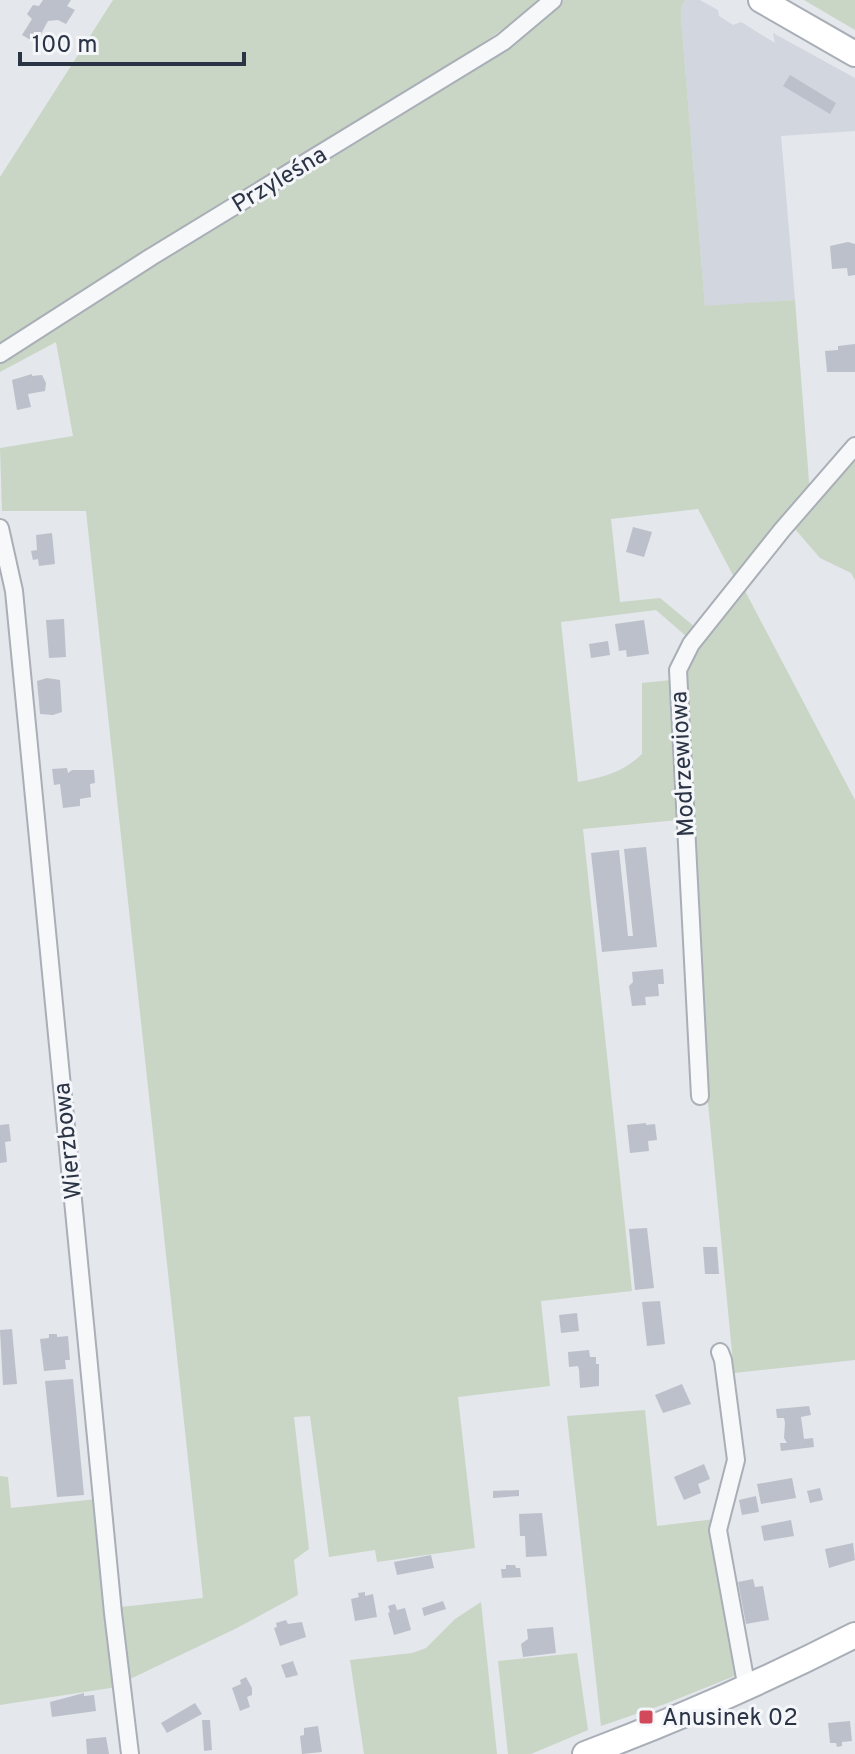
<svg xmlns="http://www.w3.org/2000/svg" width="855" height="1754" viewBox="0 0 855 1754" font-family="Overpass,sans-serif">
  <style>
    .built { fill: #d2d6de }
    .green { fill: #c9d6c5 }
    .building { fill: #bbc0ca }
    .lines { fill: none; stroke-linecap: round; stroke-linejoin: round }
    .minor-casing { stroke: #a9aeb7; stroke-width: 20 }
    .secondary-casing { stroke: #a9aeb7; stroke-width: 28 }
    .minor { stroke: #f7f8fa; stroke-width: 16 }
    .secondary { stroke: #fff; stroke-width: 24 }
    .poi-dot { fill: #d1495b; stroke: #f4f6f9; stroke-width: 3 }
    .labels { text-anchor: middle; stroke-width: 6; stroke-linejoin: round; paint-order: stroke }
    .street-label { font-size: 24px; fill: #2b3445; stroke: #f4f6f9 }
    .poi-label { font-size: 24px; fill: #2b3445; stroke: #f4f6f9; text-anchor: start }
  </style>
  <rect width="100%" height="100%" fill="#e4e7ec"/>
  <polygon class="built" points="685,0 700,0 718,10 719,16 733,25 741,22 775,43 773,33 855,78 855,131 781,136 795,300 705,307 682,30 681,8"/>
  <g class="green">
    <polygon points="113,0 545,0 461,58 0,349 0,177"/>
    <path d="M564,0H685L681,8L682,30L705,306L795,300L810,494L735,579L698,509L611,519L620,602L660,598L695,627L687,637L656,610L561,622L578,782C604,777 622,773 642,754V683L671,680L678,820L583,829L632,1291L541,1301L550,1386L458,1397L475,1548L377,1562L375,1550L329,1557L310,1416L294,1417L309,1549L294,1560L298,1595L237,1628L128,1680L121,1607L203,1598L86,511H2L0,448L73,436L56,342L0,372V362C122,281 249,207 373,130C433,94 516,50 564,0Z"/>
    <polygon points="804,0 855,0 855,30"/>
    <polygon points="855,457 855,580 851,573 820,558 795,529"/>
    <polygon points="744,589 855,800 855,1360 734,1373 708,1103 684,663"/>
    <polygon points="645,1410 657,1526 715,1519 737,1675 665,1704 601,1726 567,1416"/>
    <polygon points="0,1476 8,1477 11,1508 97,1499 117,1687 0,1705"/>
    <polygon points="481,1602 497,1754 364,1754 350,1660 412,1653 426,1648 455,1619"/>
    <polygon points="577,1653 588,1730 531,1754 508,1754 498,1661"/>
  </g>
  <g class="building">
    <polygon points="43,0 71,0 67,6 75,10 66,24 58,20 48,21 36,43 22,35 32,19 27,14 33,5 39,6"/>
    <polygon points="790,75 836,103 830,114 783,86"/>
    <polygon points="848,242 855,244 855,275 848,276 847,268 832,269 830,246"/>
    <polygon points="855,344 855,372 827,372 825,351 838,350 838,346"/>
    <polygon points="32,374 32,376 42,375 46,383 45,391 28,394 31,407 17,410 12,380"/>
    <polygon points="633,527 652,532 644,557 626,552"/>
    <polygon points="52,533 55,564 39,566 38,559 33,560 31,551 37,550 36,535"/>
    <polygon points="64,619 66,657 49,658 46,620"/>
    <polygon points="644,620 649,654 627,657 626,650 619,651 615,624"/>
    <polygon points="608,641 610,655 591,658 589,644"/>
    <polygon points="47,678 60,680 62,712 53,715 40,714 37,681"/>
    <polygon points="67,768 68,773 72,770 94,770 95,783 90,784 91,797 80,799 80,806 63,808 60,784 54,785 52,769"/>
    <polygon points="646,847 657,947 602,952 591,853 619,850 628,936 633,936 624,849"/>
    <polygon points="663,969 664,984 658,984 659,996 645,997 646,1005 632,1006 629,986 633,982 632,972"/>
    <polygon points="646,1123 646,1125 655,1124 657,1140 648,1141 649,1151 630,1153 627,1125"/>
    <polygon points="9,1124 11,1141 5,1142 7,1162 0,1163 0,1125"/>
    <polygon points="647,1228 654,1288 635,1290 629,1229"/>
    <polygon points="703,1247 717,1247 719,1274 705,1274"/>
    <polygon points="660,1301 665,1344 647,1346 642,1302"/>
    <polygon points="577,1313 579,1331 561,1333 559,1315"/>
    <polygon points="12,1329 17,1384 3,1385 0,1330"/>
    <polygon points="49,1334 57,1334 57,1337 68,1336 70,1360 65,1360 66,1369 44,1371 40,1339 49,1338"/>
    <polygon points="589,1350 590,1357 596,1357 596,1364 599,1364 599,1386 580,1388 579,1370 578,1366 569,1367 568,1352"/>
    <polygon points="73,1379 84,1495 57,1497 45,1381"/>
    <polygon points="682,1384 691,1404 663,1413 655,1395"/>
    <polygon points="809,1406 811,1415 801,1417 804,1439 813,1438 814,1447 781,1451 780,1443 787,1443 784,1438 785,1423 784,1418 777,1418 776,1409"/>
    <polygon points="704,1464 710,1479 698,1484 701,1493 684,1500 674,1477"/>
    <polygon points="792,1478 796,1498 761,1504 757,1484"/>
    <polygon points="820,1488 823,1500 810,1503 807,1491"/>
    <polygon points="519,1490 519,1496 493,1498 493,1491"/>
    <polygon points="756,1496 759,1512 742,1515 739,1500"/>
    <polygon points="542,1513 547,1556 526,1557 525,1536 520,1536 519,1514"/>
    <polygon points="791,1520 794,1536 764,1541 761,1526"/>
    <polygon points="853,1543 855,1560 829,1568 825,1549"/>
    <polygon points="431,1555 434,1568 397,1575 394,1562"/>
    <polygon points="506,1565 515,1565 516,1568 520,1568 521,1577 502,1578 501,1569 506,1569"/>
    <polygon points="753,1579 755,1587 763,1586 769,1620 746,1624 738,1582"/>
    <polygon points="365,1592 365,1596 373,1594 377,1617 355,1621 351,1599 359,1597 358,1593"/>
    <polygon points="443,1601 446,1609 424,1616 422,1608"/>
    <polygon points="395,1604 397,1610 405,1608 411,1630 394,1635 388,1613 390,1612 388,1606"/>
    <polygon points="286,1620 288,1624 302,1622 306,1637 280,1646 274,1628 277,1627 276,1623"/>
    <polygon points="553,1627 556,1653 523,1657 521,1644 528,1639 527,1629"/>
    <polygon points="293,1661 298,1675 286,1678 281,1665"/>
    <polygon points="246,1677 252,1688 252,1695 247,1697 250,1707 240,1711 232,1688 241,1684 240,1680"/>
    <polygon points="84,1693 84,1696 94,1695 96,1711 52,1717 50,1702"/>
    <polygon points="195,1703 202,1714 167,1733 161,1723"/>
    <polygon points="202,1720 210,1720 212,1750 204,1751"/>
    <polygon points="850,1721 852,1741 842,1742 842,1746 837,1747 836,1743 830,1743 828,1723"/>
    <polygon points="318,1726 322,1752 302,1754 300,1736 304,1735 304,1728"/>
    <polygon points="106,1737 109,1754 87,1754 86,1739"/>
  </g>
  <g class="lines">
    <g class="minor-casing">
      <g id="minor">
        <polyline points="0,354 151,257 503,42 553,0"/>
        <polyline points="0,528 14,591 113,1613 130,1754"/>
        <polyline points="700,1096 678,670 691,644 782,530 855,446"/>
        <polyline points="720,1352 723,1360 736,1460 718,1530 747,1689"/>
      </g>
    </g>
    <g class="secondary-casing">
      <g id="secondary">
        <polyline points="761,0 855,54"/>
        <path d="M585,1754C678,1719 767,1680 855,1635"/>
      </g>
    </g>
    <use href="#minor" class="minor"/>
    <use href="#secondary" class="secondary"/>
  </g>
  <rect class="poi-dot" x="638" y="1709" width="16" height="16" rx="4"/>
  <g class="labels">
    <g class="street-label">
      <text transform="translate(279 179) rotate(-31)" y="8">Przyleśna</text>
      <text transform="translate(682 764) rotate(-93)" y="8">Modrzewiowa</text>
      <text transform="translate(67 1141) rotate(-96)" y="8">Wierzbowa</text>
    </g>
    <g class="poi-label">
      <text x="662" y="1725">Anusinek 02</text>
    </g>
  </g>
  <path d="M20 52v12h224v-12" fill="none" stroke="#2b3445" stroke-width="4"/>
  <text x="32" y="52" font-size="24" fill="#2b3445" stroke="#f4f6f9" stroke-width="6" paint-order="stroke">100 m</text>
</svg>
